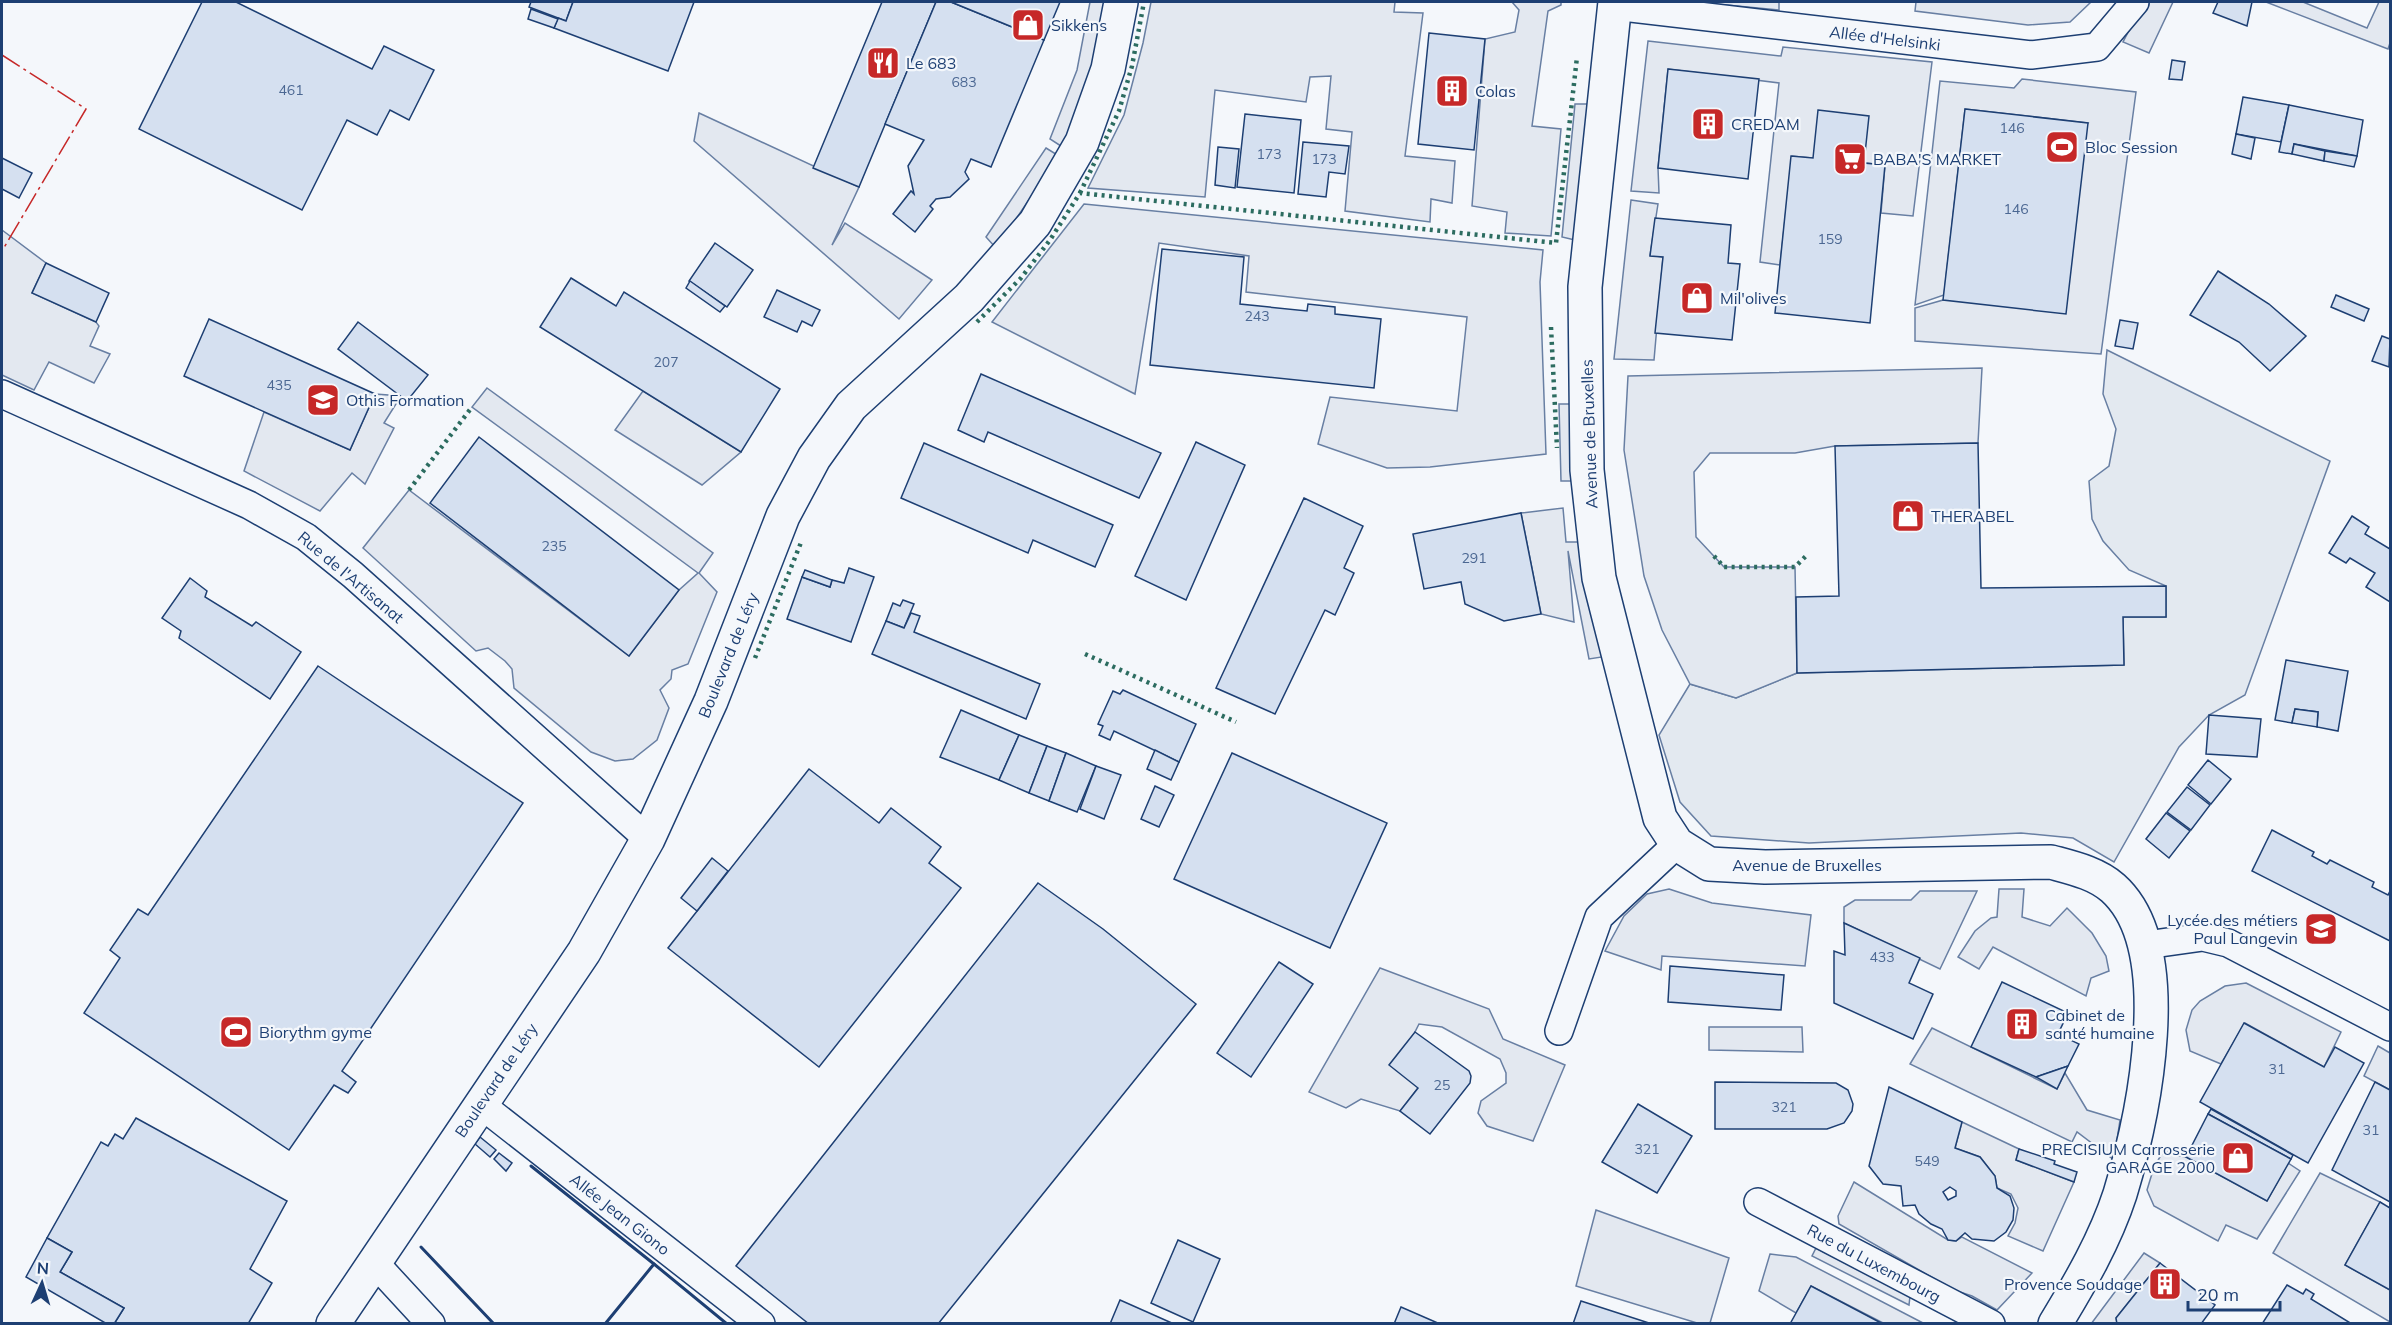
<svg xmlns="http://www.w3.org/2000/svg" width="2392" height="1325" viewBox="0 0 2392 1325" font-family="Mulish,sans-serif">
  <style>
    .green { fill: #e3e9f0; stroke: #687fa3; stroke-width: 1.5 }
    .parking { fill: #e3e8f0; stroke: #687fa3; stroke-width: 1.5 }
    .building { fill: #d5e0f0; stroke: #1d3f73; stroke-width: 1.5; fill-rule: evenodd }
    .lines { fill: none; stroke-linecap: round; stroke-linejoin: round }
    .street-casing { stroke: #1d3f73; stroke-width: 30 }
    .secondary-casing { stroke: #1d3f73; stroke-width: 36 }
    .street { stroke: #f4f7fb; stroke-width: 27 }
    .secondary { stroke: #f4f7fb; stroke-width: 33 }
    .hedge { stroke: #2c6c60; stroke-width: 4.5; stroke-dasharray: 3 4.5; stroke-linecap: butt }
    .wall { stroke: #1d3f73; stroke-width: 3 }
    .power { stroke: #c62828; stroke-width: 1.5; stroke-dasharray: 21 4.5 3 4.5; stroke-linecap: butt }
    .labels { text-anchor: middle; stroke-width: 4.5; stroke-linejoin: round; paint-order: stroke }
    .number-label { font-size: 14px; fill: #4b6792 }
    .poi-label { font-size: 16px; fill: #1d3f73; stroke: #f4f7fb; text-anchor: start }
    .street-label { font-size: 16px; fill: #1d3f73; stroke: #f4f7fb }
  </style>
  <rect width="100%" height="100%" fill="#f4f7fb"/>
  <polygon class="green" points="2107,350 2330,461 2245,695 2209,715 2179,747 2114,862 2073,838 2021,833 1809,843 1711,836 1680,802 1659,735 1690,684 1736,698 1797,673 2124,665 2123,617 2166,617 2166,586 2129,570 2103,541 2092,519 2089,481 2109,466 2116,429 2103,394"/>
  <g class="parking">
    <polygon points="1090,2 1108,2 1100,52 1064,148 1050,139 1077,70"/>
    <polygon points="1151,2 1395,2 1394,12 1423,13 1405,156 1455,161 1452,203 1431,199 1430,222 1345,211 1352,132 1326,129 1331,76 1310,77 1306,102 1215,90 1205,197 1088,188 1124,115 1143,43"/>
    <polygon points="1512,2 1561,2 1561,5 1548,11 1532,126 1561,129 1551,236 1505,233 1507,212 1472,206 1485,39 1515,32 1519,10"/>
    <polygon points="1695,2 1779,2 1779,10"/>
    <polygon points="1916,2 2091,2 2070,22 2028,25 1915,11"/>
    <polygon points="2144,2 2173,2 2149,53 2123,42"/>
    <polygon points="2266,2 2303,2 2367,28 2379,2 2390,2 2390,43 2388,49"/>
    <polygon points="1648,41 1781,56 1783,47 1932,62 1913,216 1881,213 1885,165 1792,156 1780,265 1760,262 1779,83 1668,69 1658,168 1659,193 1631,191"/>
    <polygon points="2022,79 2136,92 2101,354 1915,341 1915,308 1943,300 2088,123 1965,109 1944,295 1915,305 1940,81 2014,88"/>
    <polygon points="1575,104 1589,104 1575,240 1562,237"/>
    <polygon points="699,113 859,187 832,245 845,223 932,280 899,319 694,141"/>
    <polygon points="1046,148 1059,156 996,248 986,237"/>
    <polygon points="1631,200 1658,204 1650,255 1663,257 1654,360 1614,359"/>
    <polygon points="1084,204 1543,250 1540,282 1546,454 1430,467 1387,468 1318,444 1330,397 1457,411 1467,317 1246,292 1249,256 1159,243 1135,394 992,322"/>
    <polygon points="2,230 46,263 32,293 96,322 99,326 90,346 110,354 94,383 49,362 34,390 2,375"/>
    <polygon points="1982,368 1978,443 1835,446 1795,453 1710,453 1694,472 1696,537 1724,567 1795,567 1797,673 1736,698 1690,684 1662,630 1644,576 1624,450 1628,376"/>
    <polygon points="487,388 713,553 699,573 717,592 688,664 672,670 671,679 660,690 669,708 657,740 633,759 615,761 591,752 514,688 512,669 505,661 488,648 476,651 363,548 409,490 629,656 679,590 698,573 472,407"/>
    <polygon points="643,391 741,452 702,485 615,430"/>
    <polygon points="375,394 401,396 384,423 394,428 365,484 352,473 320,511 244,471 264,412 350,450"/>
    <polygon points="1559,404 1571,404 1572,481 1561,481"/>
    <polygon points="1563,508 1566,542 1581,542 1602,657 1589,659 1568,551 1574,622 1541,614 1521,513"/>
    <polygon points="1669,889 1712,903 1811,915 1805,966 1662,956 1661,970 1605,951 1624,916 1647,894"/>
    <polygon points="1999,889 2024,889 2022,917 2050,926 2067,908 2092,933 2106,956 2109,971 2091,978 2086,996 1993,947 1979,969 1958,957 1975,931 1991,918 1997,917"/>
    <polygon points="1920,891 1977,891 1940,969 1844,923 1844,907 1855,900 1911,900"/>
    <polygon points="1380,968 1489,1009 1503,1039 1565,1065 1533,1141 1487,1126 1478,1113 1481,1101 1506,1083 1506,1073 1500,1059 1442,1027 1419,1024 1415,1032 1418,1088 1400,1111 1361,1099 1346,1108 1309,1092"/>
    <polygon points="2246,983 2341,1032 2324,1067 2245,1023 2221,1064 2190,1051 2186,1030 2192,1010 2200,1001 2225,986"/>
    <polygon points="1709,1027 1802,1027 1803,1052 1709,1050"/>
    <polygon points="1932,1028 2057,1089 2065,1073 2087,1110 2120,1120 2114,1160 2077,1132 2072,1142 1910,1064"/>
    <polygon points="2378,1046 2390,1053 2390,1090 2364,1076"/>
    <polygon points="1962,1122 2019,1149 2016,1160 2074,1182 2043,1251 2008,1236 2015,1223 2018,1208 2011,1194 1997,1188 1995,1176 1980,1157 1955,1148"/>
    <polygon points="2164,1150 2175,1155 2186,1157 2267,1201 2288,1163 2300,1171 2257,1239 2226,1225 2218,1241 2154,1206 2147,1190 2154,1167"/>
    <polygon points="2320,1173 2380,1202 2345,1265 2390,1290 2390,1322 2273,1253"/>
    <polygon points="1854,1182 1948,1240 1956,1241 1962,1237 2032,1273 1997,1310 1972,1296 1954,1290 1839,1224 1838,1216"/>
    <polygon points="1596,1210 1729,1258 1710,1323 1697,1323 1576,1286"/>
    <polygon points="1816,1248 1910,1296 1909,1305 1812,1256"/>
    <polygon points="2144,1253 2160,1263 2116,1318 2117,1323 2091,1324"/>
    <polygon points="1770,1254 1796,1257 1923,1323 1883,1323 1811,1286 1796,1313 1759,1291"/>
  </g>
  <g class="building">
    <polygon points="202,2 236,2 372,69 384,46 434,70 409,120 390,110 377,135 347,120 302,210 139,129"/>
    <polygon points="531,2 573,2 566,21 529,7"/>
    <polygon points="573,2 694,2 668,71 554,28 558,18 566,21"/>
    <polygon points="882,2 936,2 859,187 813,168"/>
    <polygon points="936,2 951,2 1044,40 991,167 971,159 965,172 969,179 950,197 936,199 930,206 933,209 915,232 893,214 911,191 914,194 908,166 924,140 885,124"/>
    <polygon points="951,2 1060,2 1044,40"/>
    <polygon points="2218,2 2252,2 2247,26 2213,13"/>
    <polygon points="531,9 558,19 554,28 528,19"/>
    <polygon points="1429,33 1485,39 1474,150 1418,144"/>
    <polygon points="2172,60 2185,62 2182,80 2169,79"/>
    <polygon points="1668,69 1759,79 1748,179 1658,168"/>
    <polygon points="2243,97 2289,105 2281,142 2236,134"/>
    <polygon points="2289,105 2363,120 2357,156 2294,144 2292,154 2279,152"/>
    <polygon points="1965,109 2088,123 2066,314 1943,300"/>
    <polygon points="1818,110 1869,116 1864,163 1885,165 1870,323 1775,313 1791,156 1813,158"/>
    <polygon points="1245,114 1301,120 1294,193 1237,187"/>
    <polygon points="2236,134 2255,138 2251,159 2232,154"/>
    <polygon points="1303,142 1349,146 1345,174 1329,172 1326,197 1298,194"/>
    <polygon points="2294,144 2325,151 2324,161 2292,154"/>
    <polygon points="1218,147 1239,149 1235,188 1215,185"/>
    <polygon points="2325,151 2357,156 2354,167 2324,161"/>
    <polygon points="2,158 32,173 19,198 2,189"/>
    <polygon points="1655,218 1731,225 1728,263 1740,264 1732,340 1655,333 1663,257 1650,256"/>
    <polygon points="715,243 753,270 727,307 689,281"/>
    <polygon points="1162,249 1244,257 1240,304 1307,311 1308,304 1335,307 1335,314 1381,319 1374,388 1150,365"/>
    <polygon points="46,263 109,293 96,322 32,293"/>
    <polygon points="2218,271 2269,304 2306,336 2270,371 2239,342 2190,315"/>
    <polygon points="571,278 616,306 624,292 780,389 741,452 540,327"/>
    <polygon points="690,281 725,306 720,312 686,288"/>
    <polygon points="777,290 820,310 812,326 802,321 797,332 764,317"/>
    <polygon points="2336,295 2369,309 2364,321 2331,307"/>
    <polygon points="209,319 375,394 350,450 184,376"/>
    <polygon points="2120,320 2138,323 2133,349 2115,346"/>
    <polygon points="358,322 428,375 407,401 338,349"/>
    <polygon points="2382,336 2390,339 2389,367 2372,361"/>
    <polygon points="981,374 1161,453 1139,498 988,432 984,442 958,430"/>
    <polygon points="479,437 679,590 629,656 430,503"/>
    <polygon points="1196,442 1245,465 1186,600 1135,576"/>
    <polygon points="924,443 1113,525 1095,567 1033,540 1028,553 901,498"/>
    <polygon points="1978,443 1981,588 2166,586 2166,617 2123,617 2124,665 1797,673 1796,597 1839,596 1835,446"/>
    <polygon points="1304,498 1363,526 1344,568 1354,573 1335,615 1325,610 1275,714 1216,688"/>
    <polygon points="1521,513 1541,614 1504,621 1465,604 1461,582 1424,589 1413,534"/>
    <polygon points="2352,516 2369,527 2365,534 2390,549 2390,602 2366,587 2375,573 2350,558 2346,563 2329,553"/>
    <polygon points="849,568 874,577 851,642 787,619 802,577 830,587 832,580 844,583"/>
    <polygon points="805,570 832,580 830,587 802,577"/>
    <polygon points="190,578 207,591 205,597 252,626 256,622 301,652 270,699 179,638 181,631 162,618"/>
    <polygon points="903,600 914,604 904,628 886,621 893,603 900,606"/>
    <polygon points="911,613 920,616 914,632 1040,684 1026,719 872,654 886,621 904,628"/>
    <polygon points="2286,660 2348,671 2338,731 2317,727 2318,712 2295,709 2292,723 2275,720"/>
    <polygon points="318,666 523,803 342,1071 356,1082 348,1093 334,1085 289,1150 84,1013 120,958 110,950 138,909 148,915"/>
    <polygon points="1123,690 1196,724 1179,762 1114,731 1110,740 1099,735 1103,726 1098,724 1113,691 1120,694"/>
    <polygon points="2295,709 2318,712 2317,727 2292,723"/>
    <polygon points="961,710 1019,735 999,780 940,757"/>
    <polygon points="2209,715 2261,719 2257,757 2206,754"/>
    <polygon points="1019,735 1047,746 1029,793 999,780"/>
    <polygon points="1047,746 1066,753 1049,801 1029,793"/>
    <polygon points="1155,750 1179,762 1171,780 1147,769"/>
    <polygon points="1066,753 1096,766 1077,812 1049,801"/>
    <polygon points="1232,753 1387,823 1330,948 1174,879"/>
    <polygon points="2208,760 2231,779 2211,804 2188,785"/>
    <polygon points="1096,766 1121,775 1104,819 1080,809"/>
    <polygon points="809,769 879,823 891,808 941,847 929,863 961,888 819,1067 668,948"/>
    <polygon points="1155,786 1174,795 1159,827 1141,819"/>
    <polygon points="2187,787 2210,805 2191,830 2167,812"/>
    <polygon points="2166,813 2190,831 2169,858 2146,839"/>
    <polygon points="2272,830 2314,852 2312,856 2327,864 2330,860 2374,882 2372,887 2388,895 2390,891 2390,941 2252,871"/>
    <polygon points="712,858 728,871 697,911 681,898"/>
    <polygon points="1038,883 1103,929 1196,1004 938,1324 809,1324 736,1266"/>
    <polygon points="1844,923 1920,958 1909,983 1933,994 1913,1039 1834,1003 1834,951 1845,955"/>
    <polygon points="1279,962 1313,984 1251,1077 1217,1053"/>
    <polygon points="1670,966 1784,975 1781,1010 1668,1002"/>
    <polygon points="2002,982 2068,1013 2058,1034 2079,1044 2068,1066 2036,1077 1971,1047"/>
    <polygon points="2244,1023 2324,1067 2335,1047 2364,1063 2308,1163 2200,1102"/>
    <polygon points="1415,1032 1469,1071 1471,1076 1470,1083 1430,1134 1400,1111 1418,1088 1389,1065"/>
    <polygon points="2068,1066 2057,1089 2036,1077"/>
    <polygon points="1715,1082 1836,1083 1848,1090 1853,1104 1852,1111 1844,1123 1827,1129 1715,1129"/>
    <polygon points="2375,1082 2390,1090 2390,1202 2332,1170"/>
    <path d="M1889,1087L1962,1122L1955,1148L1980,1157L1995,1176L1997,1188L2010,1196L2014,1208L2013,1220L2006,1232L1994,1241L1972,1239L1965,1233L1956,1241L1948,1240L1942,1229L1931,1224L1919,1214L1915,1205L1903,1206L1901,1186L1883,1184L1869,1166ZM1950,1187L1956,1191V1196L1948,1200L1943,1192Z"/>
    <polygon points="1638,1104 1692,1136 1657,1193 1602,1162"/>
    <polygon points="2211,1109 2293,1155 2291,1159 2208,1114"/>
    <polygon points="2208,1114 2291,1159 2267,1201 2186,1157"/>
    <polygon points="136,1118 287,1201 250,1269 272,1283 248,1324 114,1324 124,1308 60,1272 72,1252 47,1238 101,1142 108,1146 115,1134 123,1139"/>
    <polygon points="480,1137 496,1150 490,1157 475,1144"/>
    <polygon points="2019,1149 2055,1161 2054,1164 2077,1172 2074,1182 2016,1160"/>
    <polygon points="499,1153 512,1163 506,1171 494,1159"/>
    <polygon points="2380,1202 2390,1208 2390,1290 2345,1265"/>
    <polygon points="47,1238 72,1252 60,1272 124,1308 114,1324 107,1324 26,1277"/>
    <polygon points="1178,1240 1220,1259 1193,1322 1151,1303"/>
    <polygon points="2160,1263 2215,1305 2201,1324 2117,1324 2116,1318"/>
    <polygon points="2287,1285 2303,1294 2306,1289 2314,1294 2311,1299 2352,1324 2262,1324"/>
    <polygon points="1811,1286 1883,1324 1790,1324"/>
    <polygon points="1120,1300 1174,1324 1110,1324"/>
    <polygon points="1581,1301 1652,1324 1573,1324"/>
    <polygon points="1401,1307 1440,1324 1394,1324"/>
  </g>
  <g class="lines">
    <g class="street-casing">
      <g id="street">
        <polyline points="1614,6 2031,55 2097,47 2135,2"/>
        <polyline points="2,394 249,505 306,537 353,575 648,839"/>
        <polyline points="2146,945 2203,937 2228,943 2390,1027"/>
        <polyline points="1559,1031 1599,917 1677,844"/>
        <polyline points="480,1104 761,1324"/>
        <polyline points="1758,1202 1991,1324"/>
        <polyline points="373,1261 431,1324"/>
      </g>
    </g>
    <g class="secondary-casing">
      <g id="secondary">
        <path d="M1615,2L1585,287L1587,470L1599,578L1660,818L1677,844L1709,864L1765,867L2051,862C2073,868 2096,873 2113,888C2180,948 2143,1118 2120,1194C2105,1240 2080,1283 2055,1324"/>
        <polyline points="333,1324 584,952 648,839 711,701 783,516 814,458 851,406 969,298 1035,223 1082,142 1108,69 1121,2"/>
      </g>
    </g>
    <use href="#street" class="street"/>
    <use href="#secondary" class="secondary"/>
    <g class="hedge">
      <polyline points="1080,193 1119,111 1132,66 1144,2"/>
      <polyline points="977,322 1021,278 1050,240 1080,193 1556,243 1577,57"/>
      <polyline points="1551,327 1557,448"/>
      <polyline points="409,490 472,407"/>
      <polyline points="1714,556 1724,567 1795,567 1807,555"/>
      <polyline points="1085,654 1236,722"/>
      <polyline points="755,658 802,540"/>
    </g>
    <g class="wall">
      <polyline points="531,1166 654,1264 605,1324"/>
      <polyline points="421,1247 494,1324"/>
      <polyline points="654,1264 727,1324"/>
    </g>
    <polyline class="power" points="2,55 86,109 2,251"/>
  </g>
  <defs>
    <g id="shop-square" transform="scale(1.725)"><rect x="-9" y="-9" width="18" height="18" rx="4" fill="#c62828" stroke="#f4f7fb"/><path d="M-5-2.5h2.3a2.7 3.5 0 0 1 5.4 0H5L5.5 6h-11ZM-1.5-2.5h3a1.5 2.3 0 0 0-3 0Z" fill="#fff"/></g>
    <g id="restaurant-square" transform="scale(1.725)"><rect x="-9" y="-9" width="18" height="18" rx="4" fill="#c62828" stroke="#f4f7fb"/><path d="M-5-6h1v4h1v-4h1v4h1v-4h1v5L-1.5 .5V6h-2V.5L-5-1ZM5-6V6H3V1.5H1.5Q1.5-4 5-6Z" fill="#fff"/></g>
    <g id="building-square" transform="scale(1.725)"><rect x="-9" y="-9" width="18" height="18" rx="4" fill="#c62828" stroke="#f4f7fb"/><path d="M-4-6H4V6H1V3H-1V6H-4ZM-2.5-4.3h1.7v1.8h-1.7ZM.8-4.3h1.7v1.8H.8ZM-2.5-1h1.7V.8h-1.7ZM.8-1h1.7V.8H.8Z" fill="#fff"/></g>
    <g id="stadium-square" transform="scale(1.725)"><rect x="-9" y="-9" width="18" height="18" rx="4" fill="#c62828" stroke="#f4f7fb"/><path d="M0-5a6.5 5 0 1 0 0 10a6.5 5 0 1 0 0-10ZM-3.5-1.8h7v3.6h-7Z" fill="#fff"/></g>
    <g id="supermarket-square" transform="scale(1.725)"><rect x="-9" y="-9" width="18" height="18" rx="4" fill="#c62828" stroke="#f4f7fb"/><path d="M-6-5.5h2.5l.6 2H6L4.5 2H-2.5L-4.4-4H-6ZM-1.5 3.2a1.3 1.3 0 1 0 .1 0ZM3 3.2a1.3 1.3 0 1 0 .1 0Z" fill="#fff"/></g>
    <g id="university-square" transform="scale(1.725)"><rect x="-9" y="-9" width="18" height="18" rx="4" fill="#c62828" stroke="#f4f7fb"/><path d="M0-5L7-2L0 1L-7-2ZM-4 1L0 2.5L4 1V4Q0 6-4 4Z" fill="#fff"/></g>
    <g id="school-square" transform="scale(1.725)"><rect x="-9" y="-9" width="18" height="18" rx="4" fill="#c62828" stroke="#f4f7fb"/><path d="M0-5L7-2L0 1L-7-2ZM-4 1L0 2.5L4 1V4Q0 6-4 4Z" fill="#fff"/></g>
  </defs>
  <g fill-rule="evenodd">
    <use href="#shop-square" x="1028" y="25"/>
    <use href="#restaurant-square" x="883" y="63"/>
    <use href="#building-square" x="1452" y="91"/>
    <use href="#building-square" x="1708" y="124"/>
    <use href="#stadium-square" x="2062" y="147"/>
    <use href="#supermarket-square" x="1850" y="159"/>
    <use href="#shop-square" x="1697" y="298"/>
    <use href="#university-square" x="323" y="400"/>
    <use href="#shop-square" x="1908" y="516"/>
    <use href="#school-square" x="2321" y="929"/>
    <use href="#building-square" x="2022" y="1024"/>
    <use href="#stadium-square" x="236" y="1032"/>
    <use href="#shop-square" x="2238" y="1158"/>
    <use href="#building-square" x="2165" y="1284"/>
  </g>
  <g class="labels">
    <g class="number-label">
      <text x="964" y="87">683</text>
      <text x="291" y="95">461</text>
      <text x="2012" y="133">146</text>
      <text x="1269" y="159">173</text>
      <text x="1324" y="164">173</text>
      <text x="2016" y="214">146</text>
      <text x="1830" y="244">159</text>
      <text x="1257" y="321">243</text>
      <text x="666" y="367">207</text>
      <text x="279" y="390">435</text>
      <text x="554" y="551">235</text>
      <text x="1474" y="563">291</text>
      <text x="1882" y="962">433</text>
      <text x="2277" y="1074">31</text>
      <text x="1442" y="1090">25</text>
      <text x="1784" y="1112">321</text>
      <text x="2371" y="1135">31</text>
      <text x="1647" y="1154">321</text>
      <text x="1927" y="1166">549</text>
    </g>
    <g class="poi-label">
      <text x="1051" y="31">Sikkens</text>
      <text x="906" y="69">Le 683</text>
      <text x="1475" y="97">Colas</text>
      <text x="1731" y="130">CREDAM</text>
      <text x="2085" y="153">Bloc Session</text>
      <text x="1873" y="165">BABA'S MARKET</text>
      <text x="1720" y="304">Mil'olives</text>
      <text x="346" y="406">Othis Formation</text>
      <text x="1931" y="522">THERABEL</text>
      <text x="2298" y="926" text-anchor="end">Lycée des métiers<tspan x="2298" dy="18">Paul Langevin</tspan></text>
      <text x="2045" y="1021">Cabinet de<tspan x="2045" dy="18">santé humaine</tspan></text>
      <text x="259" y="1038">Biorythm gyme</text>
      <text x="2215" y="1155" text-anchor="end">PRECISIUM Carrosserie<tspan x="2215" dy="18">GARAGE 2000</tspan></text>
      <text x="2142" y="1290" text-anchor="end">Provence Soudage</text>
    </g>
    <g class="street-label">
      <text transform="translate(1885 38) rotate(7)" y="6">Allée d'Helsinki</text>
      <text transform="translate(1589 434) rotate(-92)" y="6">Avenue de Bruxelles</text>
      <text transform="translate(351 577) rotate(40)" y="6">Rue de l'Artisanat</text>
      <text transform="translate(728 655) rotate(-68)" y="6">Boulevard de Léry</text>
      <text x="1807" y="871">Avenue de Bruxelles</text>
      <text transform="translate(496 1080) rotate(-56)" y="6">Boulevard de Léry</text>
      <text transform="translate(620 1214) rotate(38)" y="6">Allée Jean Giono</text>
      <text transform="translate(1874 1263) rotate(28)" y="6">Rue du Luxembourg</text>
    </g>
  </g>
  <rect width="2392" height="1325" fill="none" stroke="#1d3f73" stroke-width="6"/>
  <g transform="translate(42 1283) rotate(4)" stroke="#f4f7fb" stroke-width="4.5" paint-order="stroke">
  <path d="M0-4.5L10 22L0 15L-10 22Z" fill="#1d3f73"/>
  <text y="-9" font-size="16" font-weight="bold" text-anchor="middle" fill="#1d3f73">N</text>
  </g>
  <path d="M2188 1301v9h92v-9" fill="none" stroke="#1d3f73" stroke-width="3"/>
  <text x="2197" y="1301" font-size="18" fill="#1d3f73" stroke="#f4f7fb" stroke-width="4.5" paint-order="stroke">20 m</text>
</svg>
